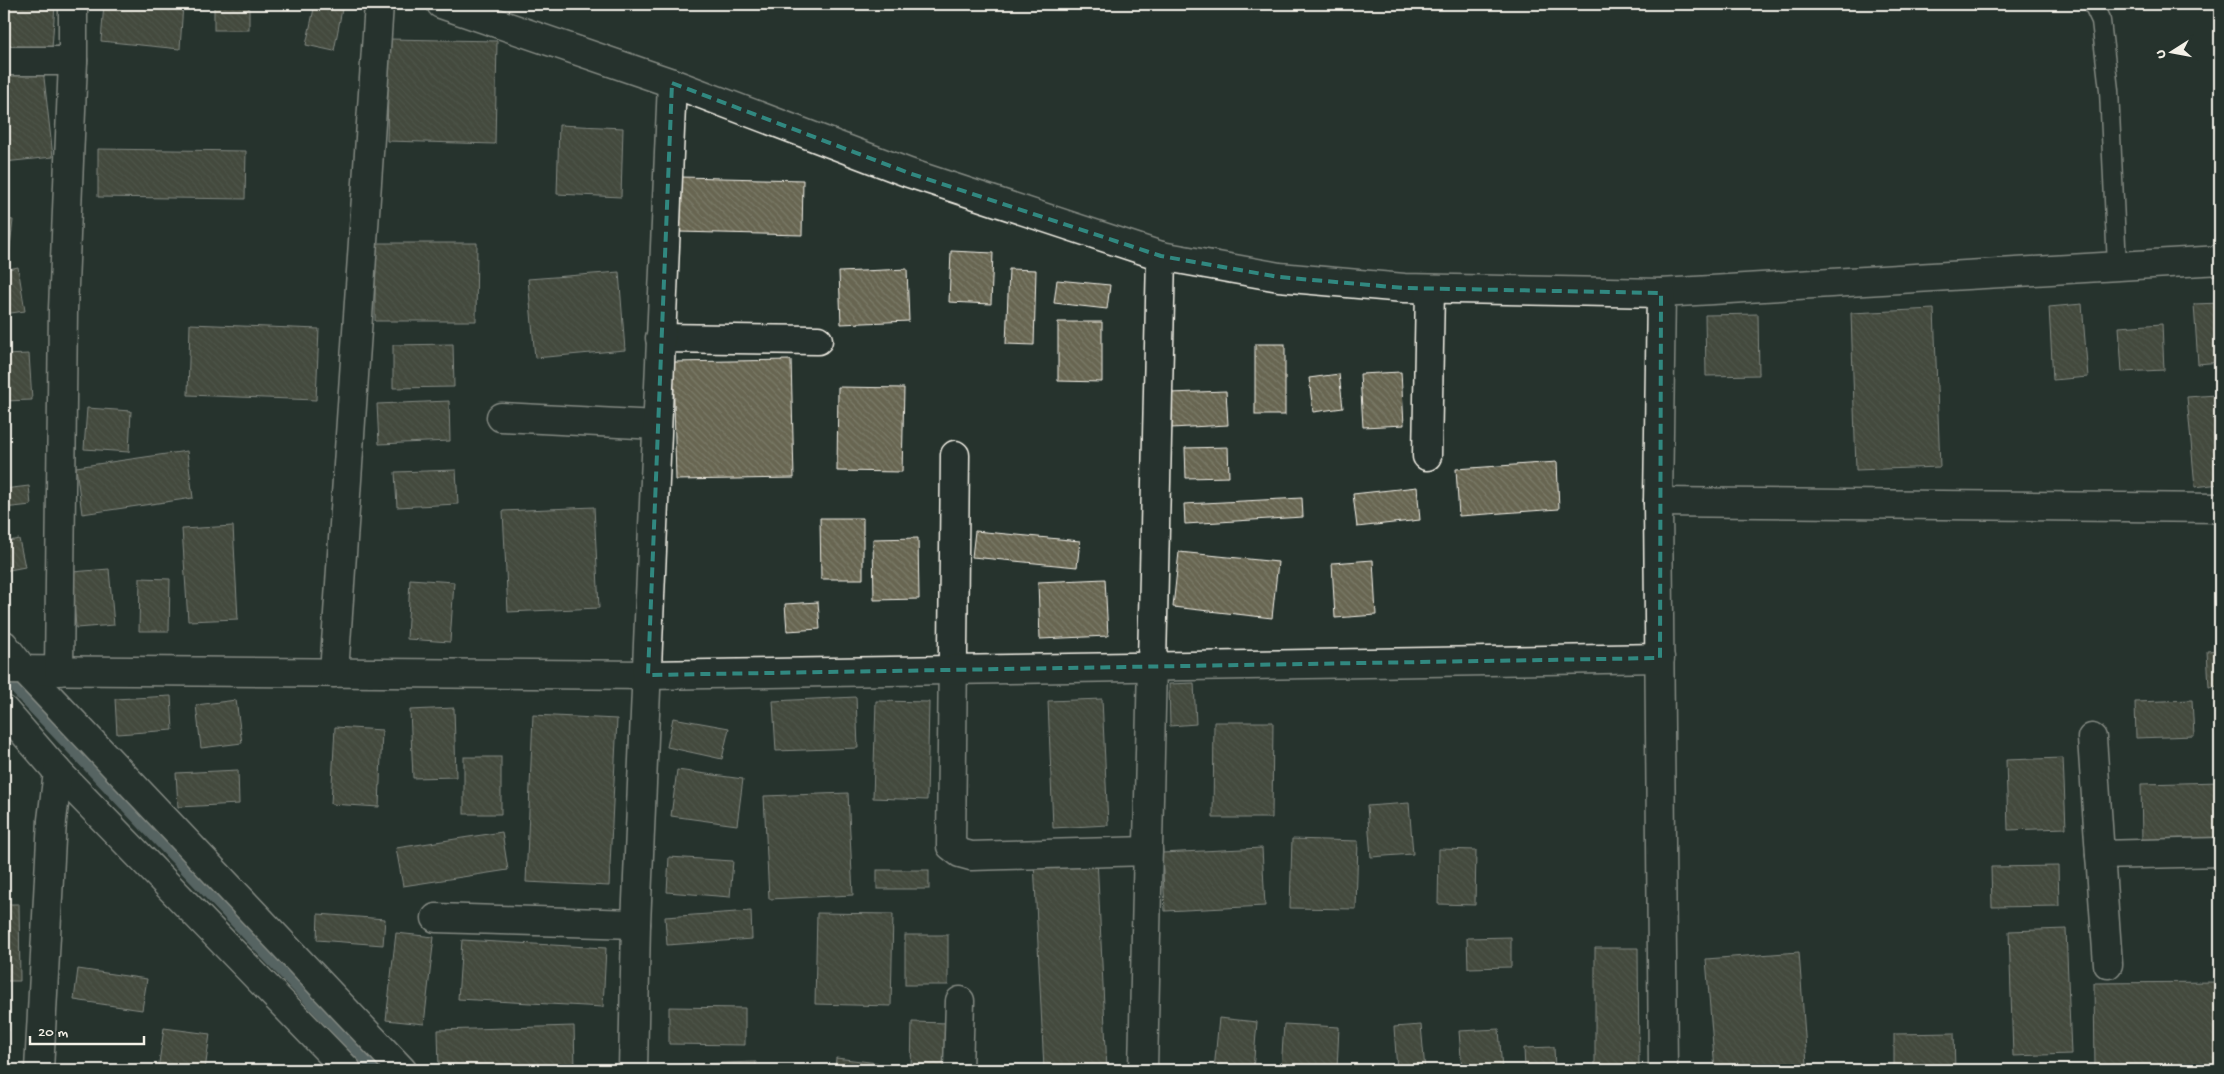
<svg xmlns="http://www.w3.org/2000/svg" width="2224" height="1074" viewBox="0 0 2224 1074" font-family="'Gochi Hand',sans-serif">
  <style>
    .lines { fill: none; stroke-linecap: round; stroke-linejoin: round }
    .stream { stroke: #919fa2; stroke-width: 11 }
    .building { fill: url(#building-back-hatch); stroke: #f4f1e8 }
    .service-casing { stroke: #f4f1e8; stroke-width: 21 }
    .minor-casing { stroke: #f4f1e8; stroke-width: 31 }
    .service { stroke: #26332d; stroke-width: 18 }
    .minor { stroke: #26332d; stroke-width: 28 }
    .marked { fill: none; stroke: #318880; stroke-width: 4; stroke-dasharray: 10 6; stroke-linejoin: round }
  </style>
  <defs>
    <pattern id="building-back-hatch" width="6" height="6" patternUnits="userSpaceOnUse" patternTransform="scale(1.25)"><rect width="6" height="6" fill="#676551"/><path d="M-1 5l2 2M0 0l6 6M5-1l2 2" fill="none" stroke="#7d7c6a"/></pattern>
  </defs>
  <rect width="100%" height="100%" fill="#26332d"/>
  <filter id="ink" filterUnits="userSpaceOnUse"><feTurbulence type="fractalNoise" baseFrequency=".02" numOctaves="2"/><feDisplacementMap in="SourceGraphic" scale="10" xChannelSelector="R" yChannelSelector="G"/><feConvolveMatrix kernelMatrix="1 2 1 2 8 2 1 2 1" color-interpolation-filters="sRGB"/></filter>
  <g filter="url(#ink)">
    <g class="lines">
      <polyline class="stream" points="4,677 375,1070"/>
    </g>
    <g class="building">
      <polygon points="4,4 55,4 52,49 4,45"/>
      <polygon points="104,4 183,4 180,49 101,41"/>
      <rect x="214" y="4" width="35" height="26"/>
      <polygon points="315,4 343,4 334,51 306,45"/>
      <polygon points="389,39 497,41 495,144 387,141"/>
      <polygon points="43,69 53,157 4,162 4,73"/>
      <polygon points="559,125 623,128 621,197 557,194"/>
      <polygon points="98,149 246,151 245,199 98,197"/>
      <polygon points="681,177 803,180 802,235 679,232"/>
      <polygon points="4,219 13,220 9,256 4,256"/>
      <polygon points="375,243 477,243 476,321 375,321"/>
      <polygon points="951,251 993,253 991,304 949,302"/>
      <polygon points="18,267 25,311 4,314 4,270"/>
      <polygon points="907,269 909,321 841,324 839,272"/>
      <polygon points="1009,269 1036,270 1034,345 1006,344"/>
      <polygon points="619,272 625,350 535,358 528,279"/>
      <polygon points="1057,280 1110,285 1107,309 1054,303"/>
      <polygon points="2220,303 2220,362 2198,364 2194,304"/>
      <polygon points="2082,304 2088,377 2053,380 2049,307"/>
      <polygon points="1934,309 1940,467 1856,470 1851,313"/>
      <polygon points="1758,314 1759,375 1706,376 1705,315"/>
      <polygon points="1058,322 1102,322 1102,382 1058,381"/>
      <polygon points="190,324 319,329 316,400 188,395"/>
      <polygon points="2162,324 2164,370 2122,372 2119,327"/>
      <polygon points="453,344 454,387 393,388 393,345"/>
      <rect x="1255" y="344" width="30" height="71"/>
      <polygon points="29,354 32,400 4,401 4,355"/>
      <polygon points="791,360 794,478 676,480 673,362"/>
      <polygon points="1401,372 1404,425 1363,427 1360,374"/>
      <polygon points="1339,374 1343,408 1313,412 1309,378"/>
      <polygon points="838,387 904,388 902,472 837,471"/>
      <polygon points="1226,391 1228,425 1171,428 1170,393"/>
      <polygon points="2216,395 2220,436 2220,484 2195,487 2187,397"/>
      <polygon points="449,401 450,441 379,444 377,404"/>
      <polygon points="87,408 131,411 129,452 84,449"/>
      <polygon points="1228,447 1229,477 1186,478 1185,448"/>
      <polygon points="187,451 193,498 82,514 76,467"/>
      <polygon points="1557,462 1559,509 1459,516 1456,469"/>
      <polygon points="456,470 458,504 397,507 395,472"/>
      <polygon points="29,486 31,505 4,508 4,489"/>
      <polygon points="1417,487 1420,520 1357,527 1353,494"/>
      <polygon points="1302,498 1303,517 1185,524 1184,504"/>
      <polygon points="594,507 599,608 508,612 503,511"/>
      <polygon points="820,518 863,518 863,579 821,579"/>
      <polygon points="233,526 238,619 188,621 182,529"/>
      <rect x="2216" y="529" width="4" height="86"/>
      <polygon points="975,531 1080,541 1077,567 972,557"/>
      <polygon points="918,538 919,599 874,600 873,539"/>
      <polygon points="19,539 25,567 4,571 4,542"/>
      <polygon points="1179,552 1278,562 1272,618 1173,607"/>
      <polygon points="1373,560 1376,615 1335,618 1332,563"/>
      <polygon points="109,569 114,625 76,628 72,572"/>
      <polygon points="140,578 170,579 169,631 139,631"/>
      <polygon points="410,579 454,582 450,642 407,639"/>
      <polygon points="1105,579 1108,636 1040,639 1038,582"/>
      <polygon points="818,602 820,629 787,631 785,604"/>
      <polygon points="2220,650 2220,686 2209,687 2207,651"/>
      <polygon points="1194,683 1196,724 1170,726 1169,684"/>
      <polygon points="171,696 173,730 117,734 115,699"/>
      <polygon points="856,697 858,748 776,751 773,701"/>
      <polygon points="1102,699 1108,825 1053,828 1048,701"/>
      <polygon points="236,700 242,743 201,748 196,705"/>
      <polygon points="2192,700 2194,736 2136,738 2135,702"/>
      <polygon points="876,701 929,702 927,800 873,798"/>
      <polygon points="454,708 456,777 413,778 410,710"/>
      <polygon points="533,715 617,719 609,886 526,882"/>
      <polygon points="673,718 729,728 722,759 667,747"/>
      <polygon points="1214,722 1273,722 1272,818 1213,818"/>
      <polygon points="335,727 382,730 379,807 331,804"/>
      <rect x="464" y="757" width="37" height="57"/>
      <polygon points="2063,758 2066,828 2008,830 2006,760"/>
      <polygon points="238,770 239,804 178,807 176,773"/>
      <polygon points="677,770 743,779 737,825 671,816"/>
      <polygon points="2220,782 2220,840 2142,841 2141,784"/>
      <polygon points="848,793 853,895 769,899 764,796"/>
      <polygon points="1409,803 1413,854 1371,857 1367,806"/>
      <polygon points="502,832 508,870 403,886 396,848"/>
      <polygon points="1292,839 1358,841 1356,909 1290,908"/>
      <polygon points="1262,848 1265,906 1165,911 1162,853"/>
      <polygon points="1439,849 1476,850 1475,905 1438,904"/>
      <polygon points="669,857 733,861 730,897 667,892"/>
      <polygon points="1097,857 1107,1070 1044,1070 1034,861"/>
      <polygon points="2058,866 2059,906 1992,907 1991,867"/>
      <rect x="877" y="870" width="52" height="19"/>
      <polygon points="4,904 19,904 20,981 4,981"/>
      <polygon points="751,911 752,939 667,945 665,917"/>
      <polygon points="817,913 893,914 891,1006 815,1004"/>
      <polygon points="318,914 385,919 383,945 317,940"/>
      <polygon points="2066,929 2071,1054 2013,1056 2009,931"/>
      <polygon points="396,933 434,937 424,1024 386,1020"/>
      <rect x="905" y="935" width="43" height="50"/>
      <polygon points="1511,937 1511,967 1468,968 1467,938"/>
      <polygon points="462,940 606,948 603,1007 458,999"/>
      <polygon points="1595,948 1638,948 1639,1070 1595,1070"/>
      <polygon points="1799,952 1807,1064 1715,1070 1706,959"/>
      <polygon points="78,969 147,979 142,1010 74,1000"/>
      <polygon points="2220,982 2220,1070 2095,1070 2094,983"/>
      <polygon points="4,992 9,1031 4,1031"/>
      <polygon points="669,1007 745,1008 745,1045 669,1044"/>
      <polygon points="1219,1018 1257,1022 1253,1070 1214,1070"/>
      <polygon points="912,1022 949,1023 948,1070 911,1070"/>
      <polygon points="1284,1024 1339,1027 1337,1070 1281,1070"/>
      <polygon points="1421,1025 1425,1070 1397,1070 1394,1027"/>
      <polygon points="574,1026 575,1068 439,1070 438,1030"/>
      <polygon points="164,1028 210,1034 205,1070 158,1070"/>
      <polygon points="1499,1029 1502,1070 1462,1070 1459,1031"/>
      <polygon points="1954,1033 1955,1070 1894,1070 1894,1034"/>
      <polygon points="1554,1047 1555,1070 1525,1070 1524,1048"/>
      <polygon points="836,1058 878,1063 877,1070 835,1070"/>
      <polygon points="756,1062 756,1070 665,1070 665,1065"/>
    </g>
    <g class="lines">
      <g class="service-casing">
        <polyline id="service" points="2093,4 2101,21 2109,90 2117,266"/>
      </g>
      <g class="minor-casing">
        <g id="minor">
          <polyline points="441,4 672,83 909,173 1161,256 1279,277 1404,288 1661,293 2220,260"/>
          <polyline points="4,61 73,61"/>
          <polyline points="1661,293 1658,502 1663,1070"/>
          <polyline points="660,338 818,340"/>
          <polyline points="501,417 657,425"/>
          <polyline points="955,455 951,846 960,853 971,856 1148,851"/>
          <polyline points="1427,456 1430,289"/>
          <polyline points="1658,502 2220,508"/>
          <polyline points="4,645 23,669 402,1070"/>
          <polyline points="4,670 648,675 1660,658"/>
          <polyline points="59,671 63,310 73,61 73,4"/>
          <polyline points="334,673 379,4"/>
          <polyline points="4,710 58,772 347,1070"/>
          <polyline points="2092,738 2100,855"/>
          <polyline points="436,918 636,924"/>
          <polyline points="2108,964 2100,855 2220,852"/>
          <polyline points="39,1070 52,820 58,772"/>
          <polyline points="633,1070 636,924 672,83"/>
          <polyline points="958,1070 960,1001"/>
          <polyline points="1143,1070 1161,256"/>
        </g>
      </g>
      <use href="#service" class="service"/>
      <use href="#minor" class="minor"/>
    </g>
  </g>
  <path d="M0 0H2224V1074H0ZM672,83L909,173L1161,256L1279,277L1404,288L1661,293L1660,658L648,675Z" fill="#26332d" fill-opacity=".55" fill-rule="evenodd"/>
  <path class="marked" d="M672,83L909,173L1161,256L1279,277L1404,288L1661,293L1660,658L648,675Z"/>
  <rect width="2224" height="1074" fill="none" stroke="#26332d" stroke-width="20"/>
  <rect x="10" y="10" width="2204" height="1054" fill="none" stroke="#f4f1e8" stroke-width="2" filter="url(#ink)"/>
  <g transform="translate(2172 52) rotate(259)" stroke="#26332d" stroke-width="4" paint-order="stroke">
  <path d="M0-4L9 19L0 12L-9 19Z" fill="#f4f1e8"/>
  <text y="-8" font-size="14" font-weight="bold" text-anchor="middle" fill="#f4f1e8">U</text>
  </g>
  <path d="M30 1036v8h114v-8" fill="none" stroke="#f4f1e8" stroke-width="2.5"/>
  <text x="38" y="1036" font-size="15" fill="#f4f1e8" stroke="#26332d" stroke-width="4" paint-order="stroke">20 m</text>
</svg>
